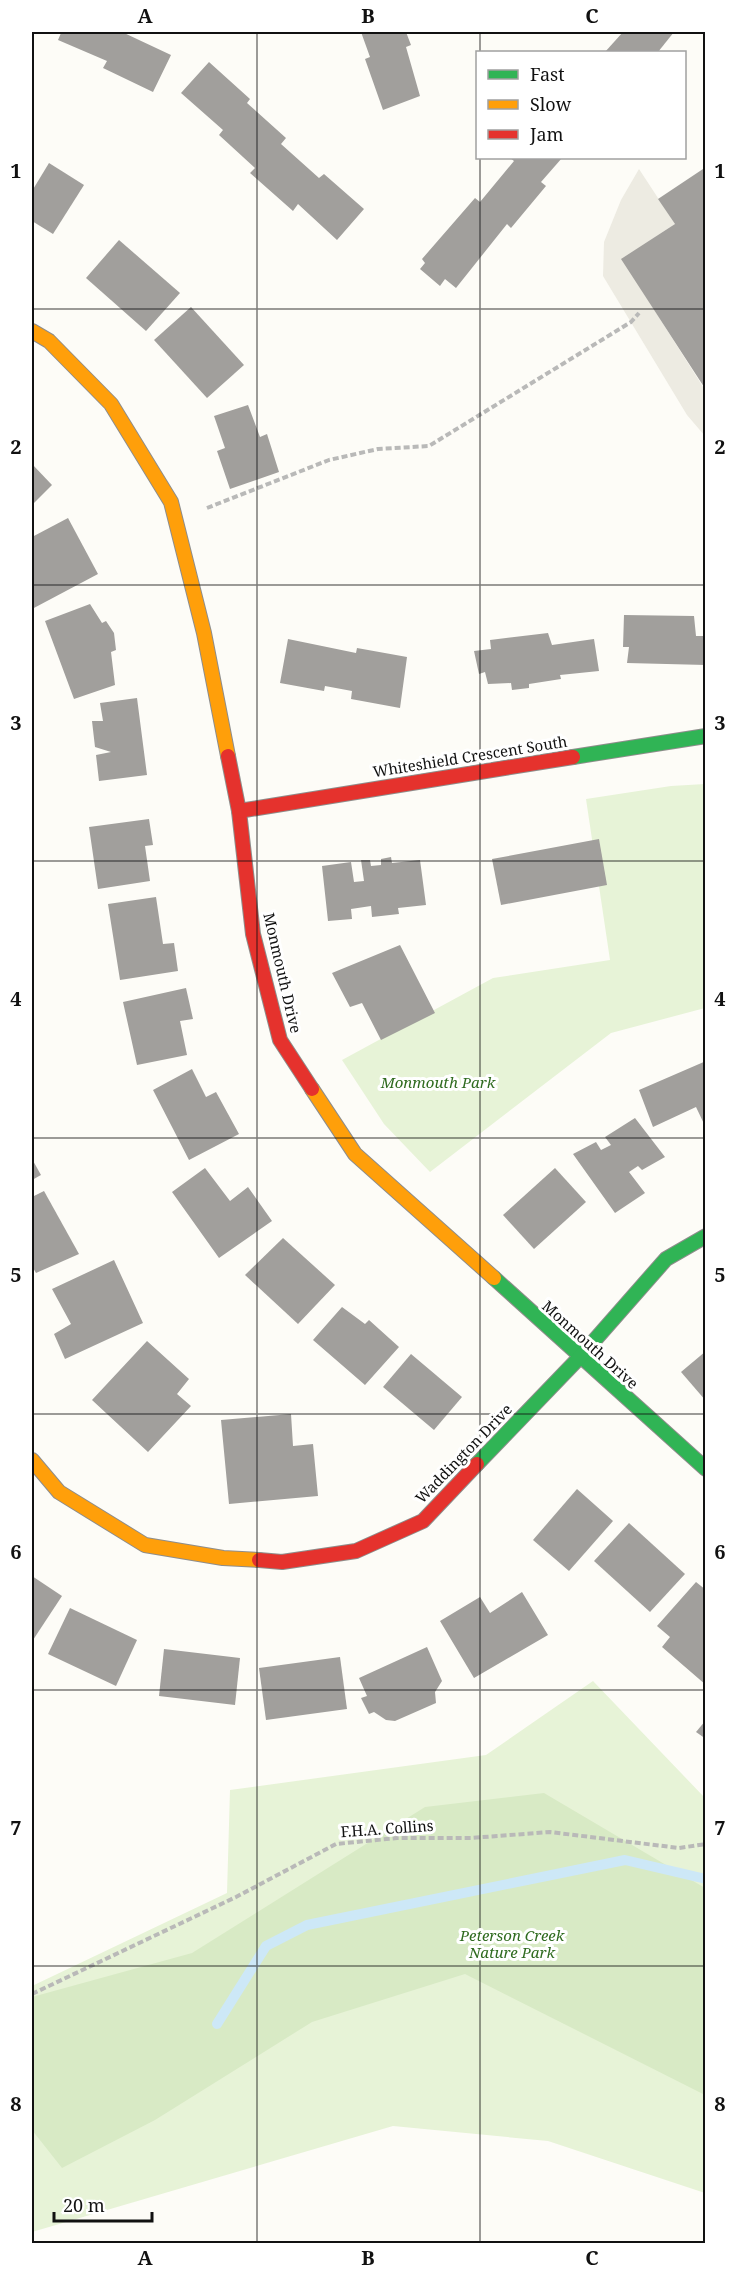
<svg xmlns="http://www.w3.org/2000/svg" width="737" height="2275" viewBox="0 0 737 2275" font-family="'Noto Serif',serif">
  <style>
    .green { fill: #e7f3d7 }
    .forest { fill: #d8eac5 }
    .plaza { fill: #edebe2 }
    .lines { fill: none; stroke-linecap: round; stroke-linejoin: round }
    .stream { stroke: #cde8f7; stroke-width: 10 }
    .building { fill: #a19f9c }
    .fast-casing { stroke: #8e8d8b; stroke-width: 16 }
    .slow-casing { stroke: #8e8d8b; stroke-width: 16 }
    .jam-casing { stroke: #8e8d8b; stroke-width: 16 }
    .path { stroke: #b9b9b8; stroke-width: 4; stroke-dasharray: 6 3; stroke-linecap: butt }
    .fast { stroke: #30b455; stroke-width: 14 }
    .slow { stroke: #ff9f0a; stroke-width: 14 }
    .jam { stroke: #e5322d; stroke-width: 14 }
    .grid { fill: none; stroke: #111; stroke-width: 1.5; stroke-opacity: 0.55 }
    .labels { text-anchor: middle; stroke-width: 6; stroke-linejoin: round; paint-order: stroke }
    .street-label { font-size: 15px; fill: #111; stroke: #fff }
    .park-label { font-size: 15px; font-style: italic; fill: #2f6b1f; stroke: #fff }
    .neatline { fill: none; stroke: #111; stroke-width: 2 }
    .grid-label { font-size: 20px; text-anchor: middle; font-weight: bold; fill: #111 }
  </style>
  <rect width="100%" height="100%" fill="#fdfcf7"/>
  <g class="green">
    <polygon points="705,784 705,1008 611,1033 430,1172 384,1124 342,1060 493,978 610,960 586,799 671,786"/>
    <polygon points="593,1681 705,1798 705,2193 548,2141 393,2126 32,2232 32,1986 227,1893 230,1790 486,1755"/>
  </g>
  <polygon class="forest" points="544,1793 705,1888 705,2095 465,1974 312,2022 155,2120 62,2168 32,2130 32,1997 192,1953 425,1807"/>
  <polygon class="plaza" points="639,169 675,224 622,259 705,390 705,436 687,415 603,276 604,242 621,200"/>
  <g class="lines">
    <polyline class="stream" points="217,2024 266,1946 307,1925 625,1860 706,1879"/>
  </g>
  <g class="building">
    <polygon points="58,32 122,32 171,55 153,92 103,68 107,61 58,40 61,33"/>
    <polygon points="361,32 406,32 411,45 406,47 420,96 383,110 365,59 370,57"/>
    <polygon points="623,32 674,32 658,52 605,52"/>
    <polygon points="209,62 250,99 247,103 286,138 281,144 319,178 324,174 364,209 337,240 298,204 293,211 250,173 255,168 219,135 223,130 181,93"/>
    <polygon points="510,158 562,158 541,182 546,186 511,228 507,224 456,288 445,279 440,286 420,269 425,263 422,259 475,198 480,202 514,161"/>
    <polygon points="49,163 84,185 53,234 32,221 32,191"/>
    <polygon points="706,167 706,390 621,259 675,224 658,199"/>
    <polygon points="119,240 180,293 146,331 86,278"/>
    <polygon points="191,307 244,365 207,398 154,340"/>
    <polygon points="248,405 260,437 267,434 279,472 230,489 217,451 225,448 214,416"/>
    <polygon points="32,464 52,485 32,505"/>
    <polygon points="68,518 98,574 32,609 32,537"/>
    <polygon points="90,604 102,623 106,621 114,633 116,650 111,652 115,685 74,699 45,621"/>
    <polygon points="624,615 694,616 696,636 706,636 706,665 627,663 629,647 623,647"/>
    <polygon points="548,633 552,645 594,639 599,671 560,675 561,679 529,684 529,688 512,690 511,683 488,684 485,672 479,674 474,651 491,649 490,640"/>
    <polygon points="288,639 356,653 357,648 407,657 400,708 351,699 352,691 325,686 324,691 280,683"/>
    <polygon points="137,698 147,775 99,781 96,755 111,752 95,747 92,721 103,721 100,703"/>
    <polygon points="149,819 153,845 145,846 150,881 98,889 89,827"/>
    <polygon points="599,839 607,885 501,905 492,859"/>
    <polygon points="391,857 392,863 420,860 426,905 398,908 399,914 372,917 371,906 351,909 352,919 328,921 322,866 351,862 354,882 364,881 361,860 370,860 371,866 381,865 381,859"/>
    <polygon points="156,897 163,944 174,943 178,971 120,980 108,904"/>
    <polygon points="400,945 435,1013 381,1040 362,1003 350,1007 332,973"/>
    <polygon points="186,988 193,1019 180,1021 187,1055 137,1065 123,1002"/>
    <polygon points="706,1061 706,1128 696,1107 653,1127 639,1090"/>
    <polygon points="192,1069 206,1097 216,1092 239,1134 189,1160 153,1090"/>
    <polygon points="635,1118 665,1157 642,1170 638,1166 629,1172 645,1193 615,1213 573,1154 596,1142 601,1150 611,1145 605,1137"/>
    <polygon points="32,1159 41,1175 32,1180"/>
    <polygon points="205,1168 230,1201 248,1187 272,1221 219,1258 172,1192"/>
    <polygon points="555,1168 586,1202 534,1249 503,1215"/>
    <polygon points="44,1191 79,1254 36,1273 32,1266 32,1197"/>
    <polygon points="283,1238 335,1285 298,1324 245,1275"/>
    <polygon points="114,1260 143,1323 65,1359 54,1334 71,1324 52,1289"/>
    <polygon points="342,1307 365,1324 369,1320 399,1347 365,1385 313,1340"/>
    <polygon points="147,1341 189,1379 177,1394 191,1406 148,1452 92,1400"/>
    <polygon points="706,1351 706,1401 681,1372"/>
    <polygon points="411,1354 462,1397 434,1430 383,1387"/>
    <polygon points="291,1414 293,1446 313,1444 318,1496 229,1504 221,1420"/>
    <polygon points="577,1489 613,1521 569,1571 533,1540"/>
    <polygon points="629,1523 685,1574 650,1612 594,1561"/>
    <polygon points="32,1576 62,1596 33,1640 32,1638"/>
    <polygon points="696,1582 706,1590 706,1685 662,1647 670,1637 657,1626"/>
    <polygon points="522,1592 548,1635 474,1678 440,1621 480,1597 490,1613"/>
    <polygon points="70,1608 137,1640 116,1686 48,1654"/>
    <polygon points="427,1647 442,1681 435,1692 436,1703 395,1721 386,1720 374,1712 369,1714 361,1698 367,1696 359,1678"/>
    <polygon points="164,1649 240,1658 235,1705 159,1696"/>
    <polygon points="340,1657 347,1709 266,1720 259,1668"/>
    <polygon points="706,1720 706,1739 696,1732"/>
  </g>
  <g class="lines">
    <g class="fast-casing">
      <g id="fast">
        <polyline points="573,757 706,736"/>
        <polyline points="494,1278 706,1469"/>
        <polyline points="477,1464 579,1358 666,1259 706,1236"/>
      </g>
    </g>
    <g class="slow-casing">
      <g id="slow">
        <polyline points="32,331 49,341 111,404 171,502 204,633 228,756"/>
        <polyline points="312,1089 355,1154 494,1278"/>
        <polyline points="32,1460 59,1492 145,1545 223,1558 259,1560"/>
      </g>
    </g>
    <g class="jam-casing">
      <g id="jam">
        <polyline points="228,756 239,811 253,934 280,1040 312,1089"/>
        <polyline points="239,811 573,757"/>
        <polyline points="259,1560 282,1562 356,1551 423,1521 477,1464"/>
      </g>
    </g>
    <g class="path">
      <polyline points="207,508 329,460 378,449 429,446 631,322 639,313"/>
      <polyline points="32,1994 236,1897 336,1844 397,1838 471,1838 550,1832 679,1848 706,1844"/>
    </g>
    <use href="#fast" class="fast"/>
    <use href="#slow" class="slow"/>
    <use href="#jam" class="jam"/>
  </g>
  <path class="grid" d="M257,32V2244M480,32V52M480,158V2244M32,309H706M32,585H706M32,861H706M32,1138H706M32,1414H706M32,1690H706M32,1966H706"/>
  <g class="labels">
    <g class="street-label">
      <text transform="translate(470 757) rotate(-9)" y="5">Whiteshield Crescent South</text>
      <text transform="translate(282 973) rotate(77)" y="5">Monmouth Drive</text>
      <text transform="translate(590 1345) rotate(42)" y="5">Monmouth Drive</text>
      <text transform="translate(464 1454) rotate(-46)" y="5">Waddington Drive</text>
      <text transform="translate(387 1829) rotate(-4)" y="5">F.H.A. Collins</text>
    </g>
    <g class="park-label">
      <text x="438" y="1088">Monmouth Park</text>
      <text x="512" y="1941">Peterson Creek<tspan x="512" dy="17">Nature Park</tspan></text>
    </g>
  </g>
  <rect width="737" height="2275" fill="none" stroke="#ffffff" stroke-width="66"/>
  <rect x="476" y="51" width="210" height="108" fill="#ffffff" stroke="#a0a0a0" stroke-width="1.5"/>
  <rect x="488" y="70" width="30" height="9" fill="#30b455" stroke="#a0a0a0" stroke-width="1.5"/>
  <text x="530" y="81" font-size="18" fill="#111111">Fast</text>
  <rect x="488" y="100" width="30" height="9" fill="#ff9f0a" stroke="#a0a0a0" stroke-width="1.5"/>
  <text x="530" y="111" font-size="18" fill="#111111">Slow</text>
  <rect x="488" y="130" width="30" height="9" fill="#e5322d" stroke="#a0a0a0" stroke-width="1.5"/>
  <text x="530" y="141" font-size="18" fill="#111111">Jam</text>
  <path d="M54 2212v9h98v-9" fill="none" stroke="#111111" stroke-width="3"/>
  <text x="63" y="2212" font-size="18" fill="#111111" stroke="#ffffff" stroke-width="4.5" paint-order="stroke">20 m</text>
  <rect x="33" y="33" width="671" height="2209" class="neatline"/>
  <g class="grid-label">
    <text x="145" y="23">A</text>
    <text x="368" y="23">B</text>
    <text x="592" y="23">C</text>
    <text x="16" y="178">1</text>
    <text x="720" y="178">1</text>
    <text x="16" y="454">2</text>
    <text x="720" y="454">2</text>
    <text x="16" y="730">3</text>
    <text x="720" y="730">3</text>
    <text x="16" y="1006">4</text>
    <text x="720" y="1006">4</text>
    <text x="16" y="1282">5</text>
    <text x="720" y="1282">5</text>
    <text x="16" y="1559">6</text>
    <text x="720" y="1559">6</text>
    <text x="16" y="1835">7</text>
    <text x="720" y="1835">7</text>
    <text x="16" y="2111">8</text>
    <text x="720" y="2111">8</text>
    <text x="145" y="2265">A</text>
    <text x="368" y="2265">B</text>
    <text x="592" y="2265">C</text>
  </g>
</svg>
